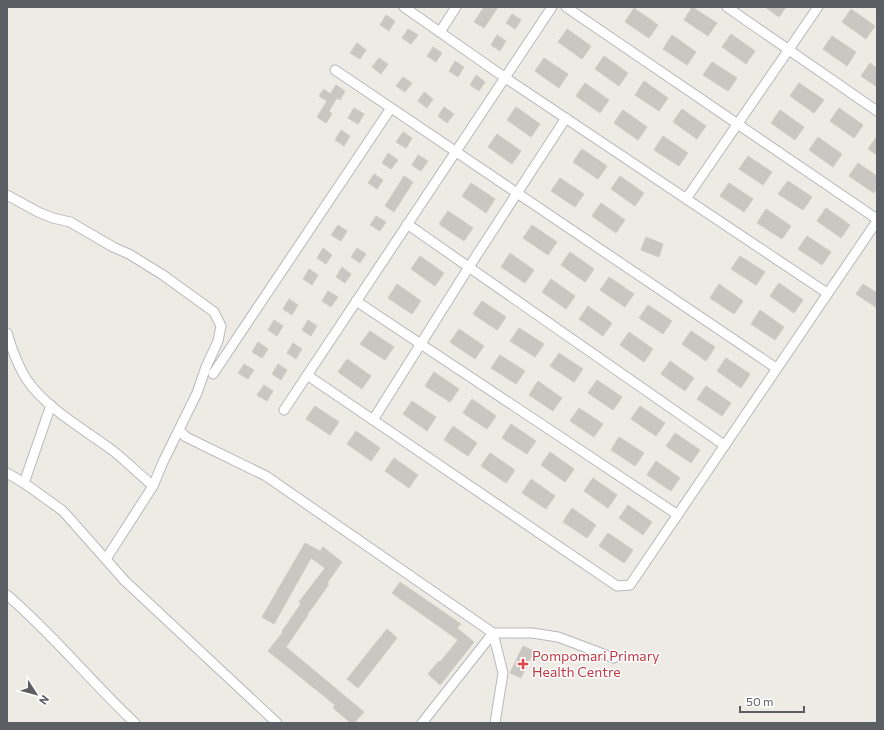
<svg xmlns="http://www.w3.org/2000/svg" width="884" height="730" viewBox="0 0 884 730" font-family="Commissioner,sans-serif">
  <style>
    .building { fill: #cac7c2; stroke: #d1ccc1 }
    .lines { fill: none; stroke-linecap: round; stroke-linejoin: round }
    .street-casing { stroke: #b5b8bc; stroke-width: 11 }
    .street { stroke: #fff; stroke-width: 9 }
    .health-dot { fill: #e0444e; stroke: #fff; stroke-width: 1.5 }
    .labels { text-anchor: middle; stroke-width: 3; stroke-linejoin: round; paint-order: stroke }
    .health-label { font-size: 14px; fill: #be3a42; stroke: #fff; text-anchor: start }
  </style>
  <rect width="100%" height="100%" fill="#edebe3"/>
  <g class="building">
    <polygon points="484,7 498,7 484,28 474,22"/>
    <polygon points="692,7 717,23 708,36 684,20"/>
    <polygon points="765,7 786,7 779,17"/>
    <polygon points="634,8 658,25 649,38 625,22"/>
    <polygon points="851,9 875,26 866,39 842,22"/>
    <polygon points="512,14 521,20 515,29 506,23"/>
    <polygon points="386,15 395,21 389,31 380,25"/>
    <polygon points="408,29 418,35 411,44 402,38"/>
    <polygon points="567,29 591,46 582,59 558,42"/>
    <polygon points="731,34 755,51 746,64 722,47"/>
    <polygon points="497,35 506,41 500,51 491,45"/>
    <polygon points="672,35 696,52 687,65 663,49"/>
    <polygon points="832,36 856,52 847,66 823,49"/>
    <polygon points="357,43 366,50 360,59 350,53"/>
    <polygon points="433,47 442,53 436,62 427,56"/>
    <polygon points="604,56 628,73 619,86 595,69"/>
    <polygon points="379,58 388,64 381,74 372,67"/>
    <polygon points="544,58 568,74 559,88 535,71"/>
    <polygon points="455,61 464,67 458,77 449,71"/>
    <polygon points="712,62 737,78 728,91 703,75"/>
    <polygon points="870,63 877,68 877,87 861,76"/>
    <polygon points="476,75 485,82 479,91 470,85"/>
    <polygon points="403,77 412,83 405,92 396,86"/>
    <polygon points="644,81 668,98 659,111 635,95"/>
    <polygon points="585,83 609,100 600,113 576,96"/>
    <polygon points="799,83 824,100 814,113 790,96"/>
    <polygon points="336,85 345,91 340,100 337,98 329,111 332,114 326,123 317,117 327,101 319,96 324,89 330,94"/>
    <polygon points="424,92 433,99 427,108 418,101"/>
    <polygon points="444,107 454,114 447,123 438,116"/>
    <polygon points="516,107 540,124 531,137 507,120"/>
    <polygon points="354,108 364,114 358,124 348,118"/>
    <polygon points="839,108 863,125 854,138 830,121"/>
    <polygon points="682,109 706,126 697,139 673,122"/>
    <polygon points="623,110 647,127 638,140 614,123"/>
    <polygon points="780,110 804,127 795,140 771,123"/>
    <polygon points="341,130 350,136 344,146 335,140"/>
    <polygon points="403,132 412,138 406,148 396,142"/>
    <polygon points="497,134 521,151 512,164 488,147"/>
    <polygon points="663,136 688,153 679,166 654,150"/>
    <polygon points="877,136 877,155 868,149"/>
    <polygon points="818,137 842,154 833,167 809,150"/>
    <polygon points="582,149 607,166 598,179 573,162"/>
    <polygon points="388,153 398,160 391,169 382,163"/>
    <polygon points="418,155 428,161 421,171 412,165"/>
    <polygon points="748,156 772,172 763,185 739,169"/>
    <polygon points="858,163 877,176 877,188 874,193 849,176"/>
    <polygon points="374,174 383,180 377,189 368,183"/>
    <polygon points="404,176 413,182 394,212 385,206"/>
    <polygon points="620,176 644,193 635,206 611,189"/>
    <polygon points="560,178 584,194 575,207 551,191"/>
    <polygon points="788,181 812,197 803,210 778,194"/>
    <polygon points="471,183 495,199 486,213 462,196"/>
    <polygon points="729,183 753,199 744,212 720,196"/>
    <polygon points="601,203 625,220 616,233 592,216"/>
    <polygon points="826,208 850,225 841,238 817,221"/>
    <polygon points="766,209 791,226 782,239 757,223"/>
    <polygon points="448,211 473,228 464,241 439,224"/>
    <polygon points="376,216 386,222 380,231 370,225"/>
    <polygon points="338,225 347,231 341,241 331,235"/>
    <polygon points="532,225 557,242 548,255 523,238"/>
    <polygon points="807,236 831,252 822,265 798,249"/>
    <polygon points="646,237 663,244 659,257 641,250"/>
    <polygon points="323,248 332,255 326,264 317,258"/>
    <polygon points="357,248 366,254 360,263 351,257"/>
    <polygon points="570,252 594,269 585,282 561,265"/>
    <polygon points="510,253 534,270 525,283 501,267"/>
    <polygon points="420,256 444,273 435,286 411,269"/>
    <polygon points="740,256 765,272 756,285 731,269"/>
    <polygon points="342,267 351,274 345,283 336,277"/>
    <polygon points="309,269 318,275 312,285 303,279"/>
    <polygon points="609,277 634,294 625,307 600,290"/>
    <polygon points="551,279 575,296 566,309 542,292"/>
    <polygon points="779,283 803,300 794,313 770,296"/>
    <polygon points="397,284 421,301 412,314 388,298"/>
    <polygon points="719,284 743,301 734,314 710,298"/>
    <polygon points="863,284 877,293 877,308 856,294"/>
    <polygon points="328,291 338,297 331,307 322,301"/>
    <polygon points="289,299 298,305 292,315 283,309"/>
    <polygon points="482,301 506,317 497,330 473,314"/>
    <polygon points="648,305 672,321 663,334 639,318"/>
    <polygon points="588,306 612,323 603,336 579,319"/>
    <polygon points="760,310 784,327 775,340 751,324"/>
    <polygon points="274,320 283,326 277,336 268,330"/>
    <polygon points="308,320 317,326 311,336 302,330"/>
    <polygon points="519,328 544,344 535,357 510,341"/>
    <polygon points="459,329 484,346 475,359 450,342"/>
    <polygon points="370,331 394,347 385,360 360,344"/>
    <polygon points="691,331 715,347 706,361 682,344"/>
    <polygon points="629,332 653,349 644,362 620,345"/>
    <polygon points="258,342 268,349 262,358 252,352"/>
    <polygon points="293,343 302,349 296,359 287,353"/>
    <polygon points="559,353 583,369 574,382 550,366"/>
    <polygon points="500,355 525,371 516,384 491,368"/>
    <polygon points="726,358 750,374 741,388 717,371"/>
    <polygon points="347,359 371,376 362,389 338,372"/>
    <polygon points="670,361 694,378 685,391 661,374"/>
    <polygon points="244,364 254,370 248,379 238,373"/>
    <polygon points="278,364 287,370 281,380 272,374"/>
    <polygon points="434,372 459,389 450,402 425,386"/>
    <polygon points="597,380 622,397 613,410 588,393"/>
    <polygon points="538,381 562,398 553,411 529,395"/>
    <polygon points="264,385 273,391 267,401 257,395"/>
    <polygon points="706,386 731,403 722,416 697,399"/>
    <polygon points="472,399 496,416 487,429 463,413"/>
    <polygon points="412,401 436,417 427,431 403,414"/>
    <polygon points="315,406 339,422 330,435 306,419"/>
    <polygon points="640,406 665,423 656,436 631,419"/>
    <polygon points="579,408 603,424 594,437 570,421"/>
    <polygon points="511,424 536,441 527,454 502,438"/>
    <polygon points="453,426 477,443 468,456 444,440"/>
    <polygon points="356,431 380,448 371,461 347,444"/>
    <polygon points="675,433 700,450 691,463 666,446"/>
    <polygon points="619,437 644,453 635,466 611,450"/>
    <polygon points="550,452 574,469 565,482 541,465"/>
    <polygon points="490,453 515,470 506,483 481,466"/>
    <polygon points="394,458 418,475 409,488 385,471"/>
    <polygon points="656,461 680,478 671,491 647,475"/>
    <polygon points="593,478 617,495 608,508 584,491"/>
    <polygon points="531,479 555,496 546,509 522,493"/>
    <polygon points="628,505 652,522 643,535 619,518"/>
    <polygon points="572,508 596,525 587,538 563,522"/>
    <polygon points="608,533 633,550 624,563 599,546"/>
    <polygon points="305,543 320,551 323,547 342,562 327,583 329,584 307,615 308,615 286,647 364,712 354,723 351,723 333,708 335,705 268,651 283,632 282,631 301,604 299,602 325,568 311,558 274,624 262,617"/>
    <polygon points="400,582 461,624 457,628 474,642 440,685 428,674 439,661 440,662 458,640 392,593"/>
    <polygon points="387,629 397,638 358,688 347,679"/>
    <polygon points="523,646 534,651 521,678 510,673"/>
  </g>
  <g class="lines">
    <g class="street-casing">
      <g id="street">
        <polyline points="404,7 504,77 827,293"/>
        <polyline points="566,7 877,219"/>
        <polyline points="727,7 877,111"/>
        <polyline points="440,32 456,7"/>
        <polyline points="335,70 776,368"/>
        <polyline points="7,195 38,212 53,218 70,222 113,247 129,254 163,275 214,312 221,326 218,341 206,367 197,393 163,462 153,486 106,559"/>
        <polyline points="686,199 818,7"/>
        <polyline points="407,224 724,445"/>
        <polyline points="356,301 678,515"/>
        <path d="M7,333C12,350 17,365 27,380C46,408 85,430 112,450C126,461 139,474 153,486"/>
        <polyline points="213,374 391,108"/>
        <polyline points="307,375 617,586 630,585 877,221"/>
        <polyline points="284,410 552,7"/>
        <polyline points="373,420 469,267 566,118"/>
        <polyline points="179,430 186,437 266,476 493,633 532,633 558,637 614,658"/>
        <polyline points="7,473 24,483 63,511 125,581 277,723"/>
        <polyline points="24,483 51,405"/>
        <path d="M7,595C53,634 91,682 135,723"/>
        <polyline points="493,633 503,673 495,723"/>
        <polyline points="422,723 493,633"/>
      </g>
    </g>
    <use href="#street" class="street"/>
  </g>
  <path class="health-dot" d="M521 658h4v4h4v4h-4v4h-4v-4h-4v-4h4z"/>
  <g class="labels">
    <g class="health-label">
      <text x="532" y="661">Pompomari Primary<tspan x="532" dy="16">Health Centre</tspan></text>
    </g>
  </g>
  <rect width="884" height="730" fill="none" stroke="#5b5e63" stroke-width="16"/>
  <g transform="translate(36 694) rotate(126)" stroke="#ffffff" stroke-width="3" paint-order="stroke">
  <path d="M0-3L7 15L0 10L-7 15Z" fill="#5b5e63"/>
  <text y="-6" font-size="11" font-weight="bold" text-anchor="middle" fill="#5b5e63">N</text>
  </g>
  <path d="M740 706v6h64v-6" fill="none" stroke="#5b5e63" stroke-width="2"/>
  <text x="746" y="706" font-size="12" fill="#5b5e63" stroke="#ffffff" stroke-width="3" paint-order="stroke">50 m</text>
</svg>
